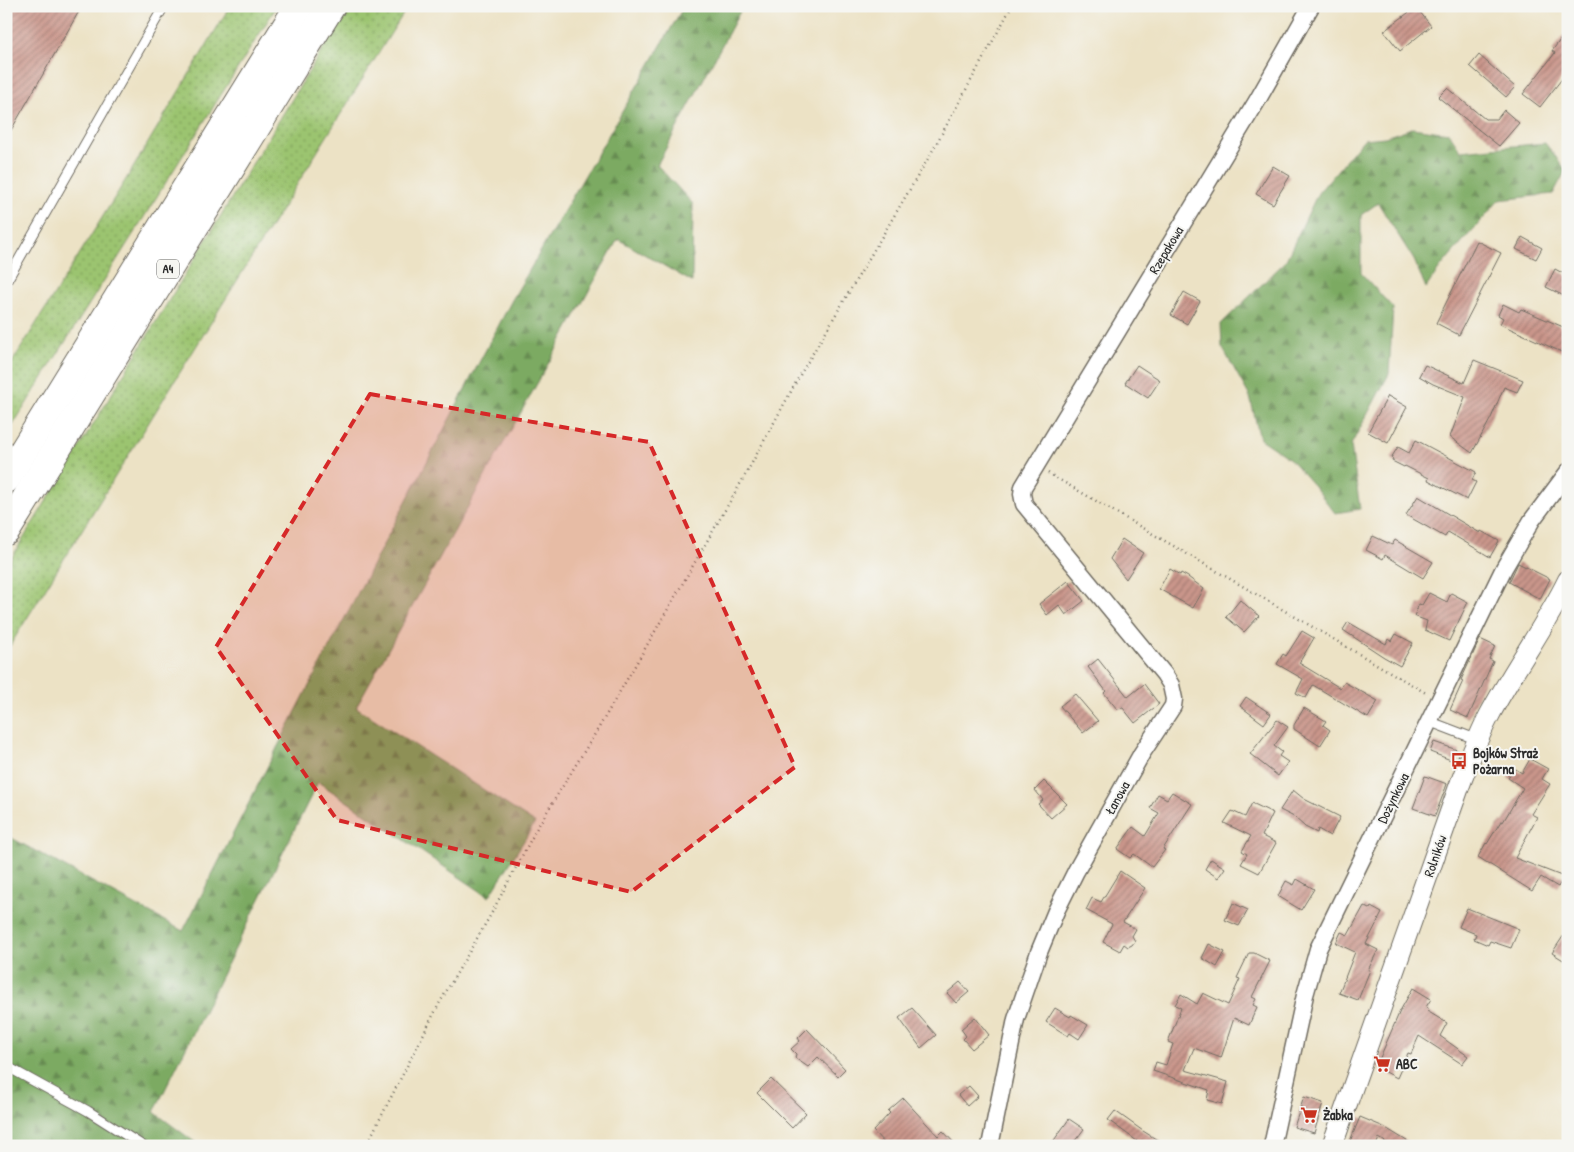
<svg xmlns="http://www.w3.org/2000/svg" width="1574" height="1152" viewBox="0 0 1574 1152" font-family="'Patrick Hand',sans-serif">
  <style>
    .grass { fill: url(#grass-dots); stroke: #63784e }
    .forest { fill: url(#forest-firs); stroke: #546a46 }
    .building { fill: url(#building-hatch) }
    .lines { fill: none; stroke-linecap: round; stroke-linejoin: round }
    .service-casing { stroke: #6f6b61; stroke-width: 11 }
    .minor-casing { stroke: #6f6b61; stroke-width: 19 }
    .tertiary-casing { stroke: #6f6b61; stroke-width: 22 }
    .motorway-casing { stroke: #6f6b61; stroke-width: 30 }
    .path { stroke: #6f6b61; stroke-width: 2.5; stroke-dasharray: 1 4; stroke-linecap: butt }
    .service { stroke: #fff; stroke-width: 9 }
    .minor { stroke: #fff; stroke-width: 16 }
    .tertiary { stroke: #fff; stroke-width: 20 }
    .motorway { stroke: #fff; stroke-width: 28 }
    .marked { fill: #d62828; fill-opacity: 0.2; stroke: #d62828; stroke-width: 4; stroke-dasharray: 10 6; stroke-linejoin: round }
    .labels { text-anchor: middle; stroke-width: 4; stroke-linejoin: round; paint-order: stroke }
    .shield { fill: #f6f6f2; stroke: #686867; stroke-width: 1 }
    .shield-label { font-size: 12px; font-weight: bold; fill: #2b2b2b }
    .street-label { font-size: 14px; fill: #2b2b2b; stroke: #f6f6f2 }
    .poi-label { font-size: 14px; font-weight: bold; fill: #2b2b2b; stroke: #f6f6f2; text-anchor: start }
  </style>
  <defs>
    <pattern id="grass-dots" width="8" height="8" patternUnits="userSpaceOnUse" patternTransform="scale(1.25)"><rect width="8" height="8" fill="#9bc470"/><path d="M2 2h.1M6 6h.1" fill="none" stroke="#7f9f5c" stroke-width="1.8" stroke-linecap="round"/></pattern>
    <pattern id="forest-firs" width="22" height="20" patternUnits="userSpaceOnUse" patternTransform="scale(1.25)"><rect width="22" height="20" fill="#7caa62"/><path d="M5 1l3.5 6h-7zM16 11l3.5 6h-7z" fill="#668b51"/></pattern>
    <pattern id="building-hatch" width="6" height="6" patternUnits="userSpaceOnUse" patternTransform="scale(1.25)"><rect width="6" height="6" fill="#ca968b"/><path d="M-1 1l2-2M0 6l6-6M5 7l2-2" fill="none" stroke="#a47b72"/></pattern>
  </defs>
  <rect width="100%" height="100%" fill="#f6f6f2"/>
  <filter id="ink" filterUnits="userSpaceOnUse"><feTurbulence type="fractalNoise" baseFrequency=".02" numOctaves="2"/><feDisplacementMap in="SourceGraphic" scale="10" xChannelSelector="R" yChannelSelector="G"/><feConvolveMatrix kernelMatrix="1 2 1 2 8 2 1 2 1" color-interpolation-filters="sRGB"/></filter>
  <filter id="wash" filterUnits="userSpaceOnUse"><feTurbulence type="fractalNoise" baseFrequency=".0096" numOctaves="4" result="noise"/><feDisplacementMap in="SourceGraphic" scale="20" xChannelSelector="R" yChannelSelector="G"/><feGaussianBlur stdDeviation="1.12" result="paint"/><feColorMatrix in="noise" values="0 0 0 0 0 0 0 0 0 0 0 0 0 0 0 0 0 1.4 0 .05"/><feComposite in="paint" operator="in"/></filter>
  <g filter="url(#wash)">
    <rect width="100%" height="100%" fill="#ece2c5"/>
    <g class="grass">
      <polygon points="230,6 277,6 6,436 6,372 133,168"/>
      <polygon points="349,6 408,6 6,652 6,567"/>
    </g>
    <g class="forest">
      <polygon points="684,6 743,6 657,165 693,204 692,282 618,239 356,707 535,823 489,897 318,782 154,1112 200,1146 6,1146 6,835 183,931 312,680 512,300"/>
      <path d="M1412,128L1449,133L1461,151L1545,143L1566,170L1553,194L1499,200C1475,230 1446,256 1426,288L1414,260L1378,203L1361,215V273L1393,308L1389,374L1351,445L1360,509L1335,513L1314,486L1290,459L1260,439L1250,397L1222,347L1221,324L1285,262L1318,193L1364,139L1385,137Z"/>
    </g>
    <g id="blocks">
      <g class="building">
        <polygon points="6,6 82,6 6,139"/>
        <polygon points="1416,7 1431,26 1400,51 1384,31"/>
        <polygon points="1568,29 1568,71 1540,107 1523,94 1555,53 1552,51"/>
        <polygon points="1479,55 1515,87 1506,97 1470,66"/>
        <polygon points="1447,88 1485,119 1497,119 1504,110 1519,123 1499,146 1438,97"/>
        <polygon points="1273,166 1290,176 1273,204 1256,194"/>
        <polygon points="1522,237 1542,248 1536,259 1516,249"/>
        <polygon points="1477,241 1501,253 1459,335 1436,323"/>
        <polygon points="1555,269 1568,276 1568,298 1546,287"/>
        <polygon points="1184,292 1200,301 1187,324 1171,315"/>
        <polygon points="1503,304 1519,312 1521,309 1568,329 1568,355 1500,324 1503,318 1498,315"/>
        <polygon points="1474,360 1523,380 1517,392 1504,387 1491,418 1472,453 1450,437 1465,397 1433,384 1419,376 1425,365 1464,383"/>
        <polygon points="1137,365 1160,380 1148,398 1125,383"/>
        <polygon points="1388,396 1407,407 1388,443 1368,432"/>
        <polygon points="1416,440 1476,472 1472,480 1476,482 1467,500 1428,480 1429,478 1405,466 1404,467 1392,461 1393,459 1391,458 1398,447 1409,453"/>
        <polygon points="1418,496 1480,533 1481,531 1499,541 1490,557 1448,532 1445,537 1406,515"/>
        <polygon points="1373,536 1392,545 1395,540 1433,562 1423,578 1385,555 1383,559 1366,550"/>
        <polygon points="1122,539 1143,553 1126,579 1110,559"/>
        <polygon points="1518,563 1550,579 1540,599 1509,582"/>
        <polygon points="1170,569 1180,575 1181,573 1188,577 1204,589 1193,608 1159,589"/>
        <polygon points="1068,581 1084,601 1066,615 1059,605 1047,615 1039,604"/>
        <polygon points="1429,593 1447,602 1451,593 1468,602 1449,641 1425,630 1427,621 1414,616 1419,604 1422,605"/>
        <polygon points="1240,600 1259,616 1244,632 1226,617"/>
        <polygon points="1348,622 1386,644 1388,639 1392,641 1396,634 1413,643 1400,666 1384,657 1343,630"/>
        <polygon points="1302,631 1314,638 1299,663 1340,688 1344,682 1378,701 1368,718 1313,685 1306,698 1296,693 1303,679 1277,664 1283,654 1286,656"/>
        <polygon points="1480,639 1495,646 1489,659 1493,661 1468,718 1450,710 1463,681 1461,680"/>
        <polygon points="1098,659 1128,697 1144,684 1159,704 1135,723 1123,708 1117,709 1104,693 1106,691 1088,667"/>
        <polygon points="1075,694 1098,721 1083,733 1060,706"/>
        <polygon points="1246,697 1271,714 1264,724 1240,706"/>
        <polygon points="1304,708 1326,721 1323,725 1330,730 1320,746 1294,729 1294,725"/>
        <polygon points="1277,720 1288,727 1274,746 1282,752 1279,756 1288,762 1278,776 1250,754"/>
        <polygon points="1434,742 1460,751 1456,762 1430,752"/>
        <polygon points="1530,759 1548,769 1542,779 1550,784 1531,814 1537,817 1515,858 1564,877 1558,887 1541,877 1532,891 1478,857 1486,843 1487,844 1501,821 1503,822 1523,788 1508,778 1514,768 1522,773"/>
        <polygon points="1425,776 1447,784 1435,816 1413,808"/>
        <polygon points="1044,781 1067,804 1051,818 1038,804 1043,800 1035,790"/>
        <polygon points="1293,790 1304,799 1340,817 1330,836 1318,829 1317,833 1305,827 1294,817 1280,810"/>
        <polygon points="1172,792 1192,804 1163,849 1165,850 1152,867 1134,854 1130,858 1117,849 1133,827 1145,836 1159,813 1150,808 1158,794 1167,799"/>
        <polygon points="1252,803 1273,813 1262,836 1276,843 1259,873 1241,864 1247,854 1242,851 1251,836 1224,823 1232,811 1245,817"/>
        <polygon points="1211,859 1225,868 1218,878 1205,869"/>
        <polygon points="1120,871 1145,888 1123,922 1136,929 1132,936 1135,941 1132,945 1128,947 1124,944 1120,951 1103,942 1112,924 1086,910 1092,898 1101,902"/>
        <polygon points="1297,879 1314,889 1301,910 1278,896 1286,881 1294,885"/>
        <polygon points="1233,903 1248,910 1239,926 1225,920"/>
        <polygon points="1364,906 1370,909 1371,907 1382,913 1366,944 1378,950 1368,970 1370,970 1358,1000 1339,993 1355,952 1336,943 1341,932 1348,935"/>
        <polygon points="1467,908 1519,929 1511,948 1490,941 1488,945 1474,939 1476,934 1459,927"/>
        <polygon points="1568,929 1568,963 1552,953"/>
        <polygon points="1209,944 1225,952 1217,967 1202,958"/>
        <polygon points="1249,953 1254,953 1270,961 1252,997 1256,999 1253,1005 1257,1007 1249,1025 1234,1018 1221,1058 1194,1048 1185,1070 1228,1082 1222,1104 1207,1100 1209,1090 1153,1071 1156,1062 1166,1065 1173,1044 1168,1042 1181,1008 1175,1005 1181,994 1197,1004 1203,993 1228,1005 1240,979 1237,978"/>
        <polygon points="960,982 969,992 956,1003 947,993"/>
        <polygon points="1413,988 1431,999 1426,1007 1429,1009 1427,1011 1447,1023 1440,1036 1468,1056 1462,1064 1419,1036 1411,1054 1408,1053 1397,1078 1376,1067 1400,1011"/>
        <polygon points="912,1008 936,1035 921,1048 899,1018"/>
        <polygon points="1055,1008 1070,1017 1071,1015 1088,1025 1079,1039 1070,1033 1068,1036 1046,1022"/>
        <polygon points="975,1017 989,1035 972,1049 963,1039 966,1036 961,1029"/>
        <polygon points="807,1029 845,1069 838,1076 818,1057 808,1067 795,1058 796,1054 791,1049 800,1041 798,1038"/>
        <polygon points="771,1079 806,1113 792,1128 757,1093"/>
        <polygon points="969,1086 978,1096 967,1106 958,1095"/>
        <polygon points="1304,1097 1323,1103 1314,1133 1294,1127"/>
        <polygon points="903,1098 938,1136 943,1131 957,1146 887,1146 873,1131 890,1113 888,1111"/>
        <polygon points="1115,1111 1143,1131 1167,1146 1134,1146 1137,1141 1108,1120"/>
        <polygon points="1360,1117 1384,1127 1415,1146 1392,1146 1379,1138 1376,1146 1348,1146"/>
        <polygon points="1069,1119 1084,1129 1071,1146 1050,1146"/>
      </g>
    </g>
  </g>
  <g filter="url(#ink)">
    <use href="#blocks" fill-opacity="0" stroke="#6f6b61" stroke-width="1"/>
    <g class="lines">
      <g class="service-casing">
        <g id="service">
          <polyline points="6,282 164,6"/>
          <polyline points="1431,722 1478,740"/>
          <polyline points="6,1066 88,1111 143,1146"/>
        </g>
      </g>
      <g class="minor-casing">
        <g id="minor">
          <polyline points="990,1146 1016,1019 1039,952 1056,911 1076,871 1142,753 1173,706 1174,699 1171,685 1164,674 1024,504 1022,494 1023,487 1257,101 1311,6"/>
          <polyline points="1272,1146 1305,995 1318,949 1504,568 1532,520 1568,472"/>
        </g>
      </g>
      <g class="tertiary-casing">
        <path id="tertiary" d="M1332,1146L1459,787C1468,763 1477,739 1489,716C1513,670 1545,627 1568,580"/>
      </g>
      <g class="motorway-casing">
        <g id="motorway">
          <polyline points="6,479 299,6"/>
          <polyline points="6,531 331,6"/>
        </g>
      </g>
      <g class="path">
        <polyline points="1048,473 1426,693"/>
        <polyline points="366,1146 439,1004 490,916 537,828 598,729 650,640 747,472 800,375 929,157 1012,6"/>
      </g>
      <use href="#service" class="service"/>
      <use href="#minor" class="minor"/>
      <use href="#tertiary" class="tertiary"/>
      <use href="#motorway" class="motorway"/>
    </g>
  </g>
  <path class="marked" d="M370,394L649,442L795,767L631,892L337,820L216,647Z"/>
  <defs>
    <g id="bus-bare" transform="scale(1.35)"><path d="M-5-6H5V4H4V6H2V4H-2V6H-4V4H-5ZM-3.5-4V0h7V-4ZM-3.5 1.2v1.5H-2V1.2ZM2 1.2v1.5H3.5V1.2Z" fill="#c8321e" stroke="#f6f6f2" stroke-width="2.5" paint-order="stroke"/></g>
    <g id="supermarket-bare" transform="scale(1.35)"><path d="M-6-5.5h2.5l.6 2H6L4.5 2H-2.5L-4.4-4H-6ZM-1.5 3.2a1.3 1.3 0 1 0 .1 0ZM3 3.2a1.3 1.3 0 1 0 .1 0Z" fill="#c8321e" stroke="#f6f6f2" stroke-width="2.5" paint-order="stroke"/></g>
  </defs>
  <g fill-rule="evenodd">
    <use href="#bus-bare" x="1459" y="761"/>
    <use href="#supermarket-bare" x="1382" y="1064"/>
    <use href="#supermarket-bare" x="1309" y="1115"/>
  </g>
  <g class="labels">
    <rect class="shield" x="157" y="259.5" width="22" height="19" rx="4"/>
    <g class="shield-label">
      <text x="168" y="273">A4</text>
    </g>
    <g class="street-label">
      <text transform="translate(1166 250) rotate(-59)" y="5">Rzepakowa</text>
      <text transform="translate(1117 798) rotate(-61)" y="5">Łanowa</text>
      <text transform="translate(1393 798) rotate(-64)" y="5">Dożynkowa</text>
      <text transform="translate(1435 856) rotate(-71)" y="5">Rolników</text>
    </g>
    <g class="poi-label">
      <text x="1473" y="758">Bojków Straż<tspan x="1473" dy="16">Pożarna</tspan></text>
      <text x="1396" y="1069">ABC</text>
      <text x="1323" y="1120">Żabka</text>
    </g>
  </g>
  <rect width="1574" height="1152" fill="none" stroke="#f6f6f2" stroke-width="25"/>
</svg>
